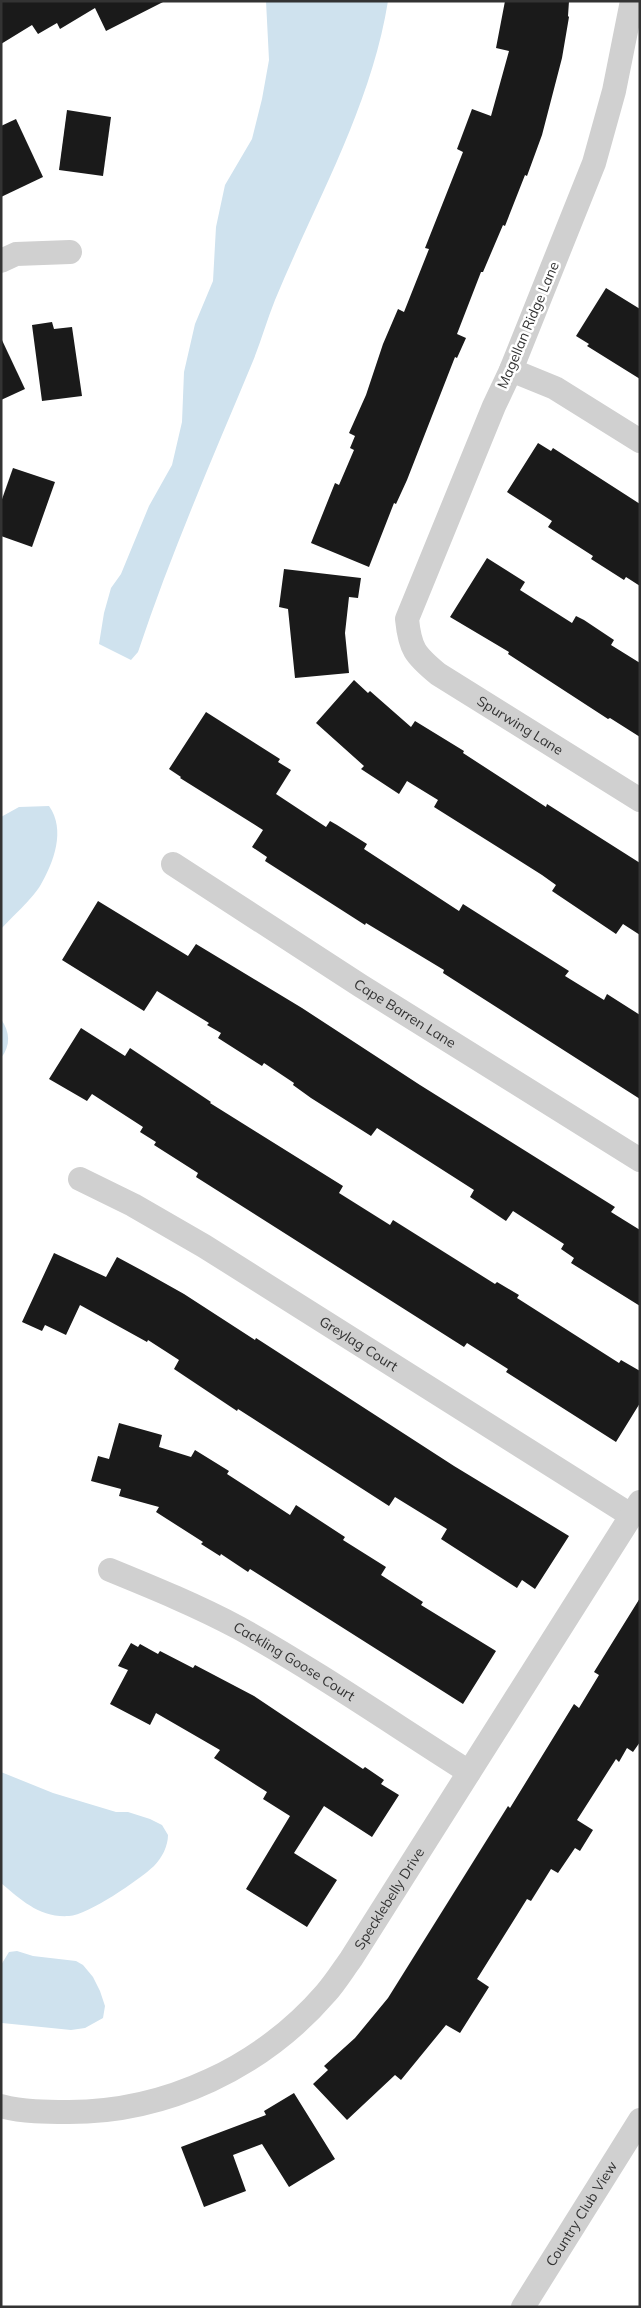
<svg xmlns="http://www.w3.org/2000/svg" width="641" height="2308" viewBox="0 0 641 2308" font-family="Mulish,sans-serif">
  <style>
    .water { fill: #cfe2ee }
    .building { fill: #1a1a1a }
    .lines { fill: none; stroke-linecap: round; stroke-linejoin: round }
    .minor { stroke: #d0d0d0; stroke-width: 24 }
    .labels { text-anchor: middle; stroke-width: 5; stroke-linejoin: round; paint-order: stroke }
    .street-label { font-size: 14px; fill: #333; stroke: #fff }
  </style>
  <rect width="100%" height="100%" fill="#fff"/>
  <g class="water">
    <path d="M266,1H388C371,107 315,203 275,300C267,320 261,341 253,361C213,457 171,553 138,652L131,660L99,644L104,613L111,588L121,574L149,506L172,465L182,422L184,372L195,324L213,281L216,227L225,185L252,139L262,99L269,60Z"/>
    <path d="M49,806C66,830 54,862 40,886C32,899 12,917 1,929V817L19,807Z"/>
    <path d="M1,1019C10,1032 11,1045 1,1058Z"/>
    <path d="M1,1772L53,1793L116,1812H128L150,1819L162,1825L168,1835C168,1846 162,1858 154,1866C139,1880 88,1915 69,1916C40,1918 21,1900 1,1883Z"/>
    <polygon points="17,1951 33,1956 76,1961 83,1965 93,1977 100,1991 105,2006 103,2018 85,2028 71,2030 2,2023 1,1965 9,1952"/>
  </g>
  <g class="building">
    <polygon points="1,1 165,1 106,31 95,8 60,29 57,23 38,34 32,25 1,44"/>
    <polygon points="505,1 569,1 568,16 569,17 562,58 542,135 527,176 525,175 505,226 503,225 483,272 481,272 457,334 466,338 457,358 455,357 407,480 396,504 394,503 369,567 311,543 335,483 339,485 354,450 350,448 355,436 349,433 366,395 383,344 398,309 404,312 429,249 425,248 463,152 457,149 472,109 491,116 509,51 496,48"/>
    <polygon points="67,110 111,117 103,176 59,170"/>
    <polygon points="16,119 43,177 1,197 1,126"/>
    <polygon points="606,288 640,309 640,379 587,346 589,344 576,336"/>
    <polygon points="52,322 54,329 72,327 82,396 42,401 32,325"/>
    <polygon points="1,338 25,389 1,400"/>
    <polygon points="538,443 551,451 553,448 640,504 640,586 626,577 624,580 591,559 593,556 548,527 552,521 507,492"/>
    <polygon points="13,468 55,482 32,547 1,536 1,502"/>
    <polygon points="487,558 525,582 520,590 572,623 576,616 584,620 614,640 611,645 640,663 640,737 610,718 608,719 508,654 509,652 450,617"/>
    <polygon points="284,569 361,578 358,598 349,597 345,633 349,673 295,678 288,609 279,607"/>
    <polygon points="354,680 368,693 370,691 411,727 415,721 464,751 463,753 546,807 547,804 640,863 640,935 623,924 616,934 552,891 556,885 542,875 434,807 438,800 407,781 399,794 361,769 364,766 316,723"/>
    <polygon points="206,712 280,759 278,762 291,770 276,794 326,827 330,821 337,825 367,844 364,849 459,911 463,904 569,971 565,976 604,1000 607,994 640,1015 640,1099 443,973 444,970 366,923 365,925 265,861 267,857 252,847 263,830 180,778 181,777 169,769"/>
    <polygon points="98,901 188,956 196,944 302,1008 420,1085 615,1207 611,1212 640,1230 640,1306 571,1263 574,1258 561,1249 564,1244 513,1211 506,1221 470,1197 474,1190 377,1128 371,1136 311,1098 293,1085 294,1083 264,1063 262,1066 218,1038 221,1033 207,1025 209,1023 157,991 144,1011 62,960"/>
    <polygon points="81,1028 125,1056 130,1048 211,1102 210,1103 343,1186 339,1193 390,1225 393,1220 495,1284 497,1282 519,1295 517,1298 619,1363 621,1360 640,1371 640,1403 616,1442 506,1372 508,1369 467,1343 464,1347 196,1177 198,1173 154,1145 156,1142 140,1132 143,1127 92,1094 87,1101 49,1079"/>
    <polygon points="54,1253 106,1277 117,1257 143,1271 184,1294 255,1340 256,1338 454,1466 569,1536 535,1589 522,1580 517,1588 441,1539 447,1529 395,1497 389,1506 238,1409 237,1411 174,1369 179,1360 148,1340 147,1342 80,1305 66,1335 45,1325 42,1331 22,1322"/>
    <polygon points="119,1423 162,1435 159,1447 191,1457 195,1450 229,1471 227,1474 290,1515 296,1505 345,1537 343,1540 386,1567 381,1575 423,1602 421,1605 496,1651 463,1704 250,1569 248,1572 221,1554 220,1556 201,1544 203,1542 156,1512 159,1507 119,1496 121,1489 91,1481 98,1456 109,1459"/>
    <polygon points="640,1598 640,1742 633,1752 627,1748 619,1762 616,1759 577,1820 593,1830 580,1851 575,1848 558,1873 551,1869 531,1901 527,1899 477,1979 489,1987 460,2033 446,2025 401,2080 395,2075 347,2120 313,2084 328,2070 324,2066 355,2038 388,1998 508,1806 510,1808 574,1704 579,1708 599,1675 594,1672"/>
    <polygon points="131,1643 138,1647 140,1644 158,1654 160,1651 193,1668 195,1665 254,1696 363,1769 365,1767 384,1780 381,1784 399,1795 372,1837 324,1806 294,1853 337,1880 307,1927 246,1889 290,1816 263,1799 267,1792 214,1758 220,1750 156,1713 150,1725 110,1704 128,1670 118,1666"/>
    <polygon points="294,2093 335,2159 289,2187 262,2144 233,2155 246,2191 204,2207 181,2147 266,2115 264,2111"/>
  </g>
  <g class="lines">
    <g class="minor">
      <path id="s1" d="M632,1L614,91L594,163L511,370L494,406L407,619C410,649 415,655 438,674L640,800"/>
      <polyline points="1,261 16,254 70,252"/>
      <polyline points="511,370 555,388 640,441"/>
      <path id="s2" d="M173,864L361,986L640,1160"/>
      <path id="s3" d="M80,1179L133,1205L204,1246L632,1516"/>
      <path id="s4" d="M110,1570C154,1588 198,1606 239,1628C318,1672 393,1724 469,1772"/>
      <path id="s5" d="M1,2106C23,2112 47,2112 69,2112C167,2112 262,2067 326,1993C335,1983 343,1970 351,1959L640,1502"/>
      <path id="s6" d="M523,2307L640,2120"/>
    </g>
  </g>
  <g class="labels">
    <g class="street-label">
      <text transform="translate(528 325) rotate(-67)" y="5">Magellan Ridge Lane</text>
      <text dy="5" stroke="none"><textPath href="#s1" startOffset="822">Spurwing Lane</textPath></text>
      <text dy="5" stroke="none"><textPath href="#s2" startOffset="276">Cape Barren Lane</textPath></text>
      <text dy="5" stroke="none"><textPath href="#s3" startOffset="324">Greylag Court</textPath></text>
      <text dy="5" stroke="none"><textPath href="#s4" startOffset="206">Cackling Goose Court</textPath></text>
      <text dy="5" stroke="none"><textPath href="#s5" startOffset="474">Specklebelly Drive</textPath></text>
      <text dy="5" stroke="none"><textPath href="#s6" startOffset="110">Country Club View</textPath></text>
    </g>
  </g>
  <rect width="641" height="2308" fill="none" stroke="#333333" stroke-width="5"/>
</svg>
